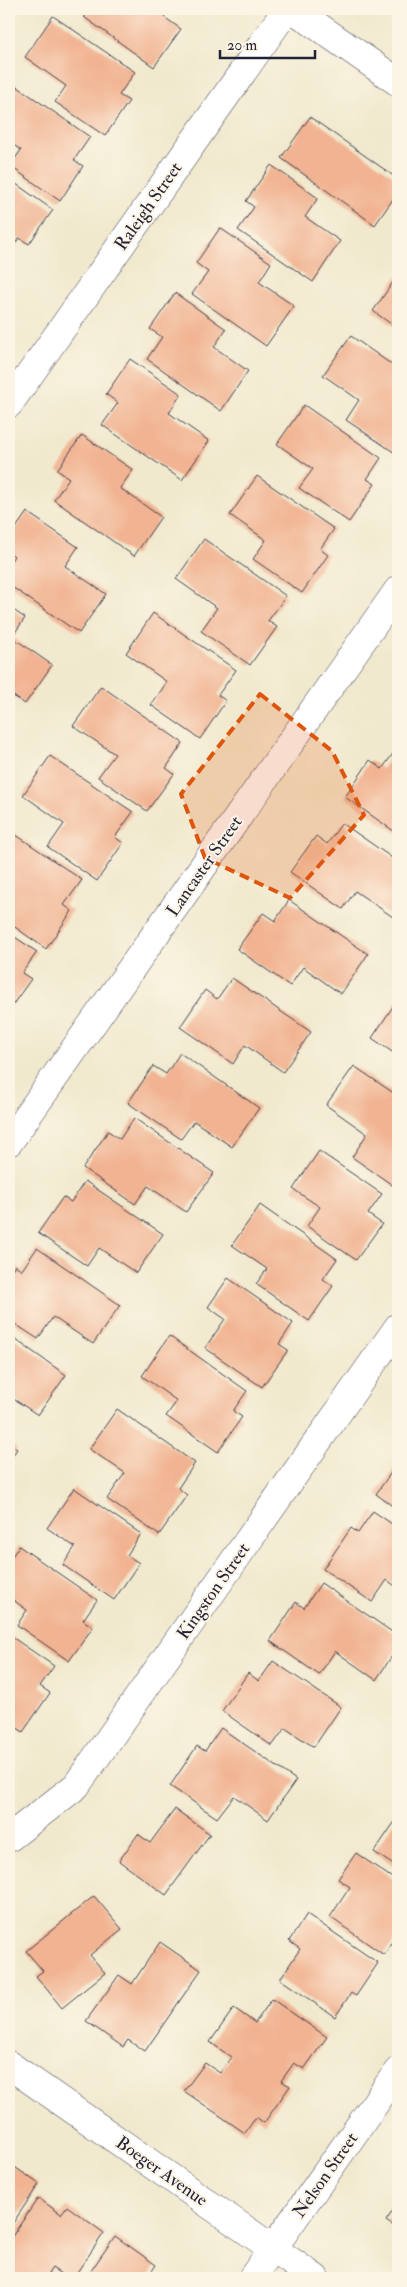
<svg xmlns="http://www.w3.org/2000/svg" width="407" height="2287" viewBox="0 0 407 2287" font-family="'IM FELL Double Pica',serif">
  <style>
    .building { fill: #f1b391 }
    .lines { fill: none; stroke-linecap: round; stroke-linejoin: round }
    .minor-casing { stroke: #414051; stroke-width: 29 }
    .minor { stroke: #fff; stroke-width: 28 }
    .marked { fill: #de560e; fill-opacity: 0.2; stroke: #de560e; stroke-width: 4; stroke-dasharray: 10 6; stroke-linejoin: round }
    .labels { text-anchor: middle; stroke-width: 4; stroke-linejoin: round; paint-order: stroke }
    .street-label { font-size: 18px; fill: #22223b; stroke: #fcf5e5 }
  </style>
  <rect width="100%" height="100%" fill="#fcf5e5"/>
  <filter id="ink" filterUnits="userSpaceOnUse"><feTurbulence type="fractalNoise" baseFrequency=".02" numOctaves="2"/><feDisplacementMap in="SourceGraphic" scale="10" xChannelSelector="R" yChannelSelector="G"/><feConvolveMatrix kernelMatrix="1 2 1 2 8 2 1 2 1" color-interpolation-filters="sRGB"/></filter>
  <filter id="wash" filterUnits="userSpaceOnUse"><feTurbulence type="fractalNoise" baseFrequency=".0096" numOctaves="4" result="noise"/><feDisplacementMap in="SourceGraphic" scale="20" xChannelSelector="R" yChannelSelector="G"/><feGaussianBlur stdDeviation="1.12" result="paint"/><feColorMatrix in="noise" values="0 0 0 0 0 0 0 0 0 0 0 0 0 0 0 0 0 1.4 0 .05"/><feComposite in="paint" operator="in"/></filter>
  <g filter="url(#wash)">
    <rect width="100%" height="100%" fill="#f1e9ce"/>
    <g id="blocks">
      <g class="building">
        <polygon points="85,9 164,9 168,11 164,17 181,29 154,67 84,17 90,12"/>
        <polygon points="53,16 135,72 119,95 129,101 105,136 55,102 66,86 25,57"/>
        <polygon points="15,85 90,137 74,160 83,166 60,201 10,166 21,150 9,142 9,95"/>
        <polygon points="310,117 398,179 398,192 375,225 281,158"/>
        <polygon points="271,165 318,198 305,217 340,241 313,282 238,230 254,207 246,201"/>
        <polygon points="9,179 53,210 29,244 19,238 9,253"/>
        <polygon points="220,228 271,263 259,282 294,306 266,346 192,294 208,272 196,263"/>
        <polygon points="398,275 398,329 373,311"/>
        <polygon points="175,293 226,329 214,347 248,371 221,411 147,359 162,337 150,329"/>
        <polygon points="351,336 398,369 398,448 395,453 346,420 359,400 323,375"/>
        <polygon points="130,359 181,394 169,413 209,441 182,480 102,425 118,403 106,394"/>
        <polygon points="304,405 381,458 367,479 375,484 349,522 299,488 313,469 277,444"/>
        <polygon points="82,435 133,470 120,488 161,517 134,556 54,500 69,478 57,470"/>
        <polygon points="257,476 334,529 320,549 328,555 302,593 253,559 266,540 230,515"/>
        <polygon points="27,512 78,547 65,566 106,594 79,633 9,585 9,564 14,556 9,552 9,538"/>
        <polygon points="204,539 286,596 268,621 277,627 250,665 201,631 217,608 176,579"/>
        <polygon points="9,607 25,618 12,637 52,665 25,704 9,693"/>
        <polygon points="153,613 236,670 218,695 226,701 200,739 151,705 167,682 126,653"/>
        <polygon points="101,686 183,743 166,768 174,774 147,811 98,777 115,754 73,726"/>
        <polygon points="397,748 398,749 398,834 345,797 370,760 382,769"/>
        <polygon points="50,756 133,812 115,837 123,843 97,881 48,847 64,824 23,795"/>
        <polygon points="342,823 398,862 398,910 393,917 355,891 343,909 290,872 316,836 327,844"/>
        <polygon points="9,830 82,880 64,905 72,911 46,949 9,923 9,898 13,892 9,889"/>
        <polygon points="289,900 368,954 341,994 303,967 290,986 237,949 263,913 275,921"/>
        <polygon points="9,933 37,952 22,973 31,979 9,1010"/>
        <polygon points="232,978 311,1032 283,1072 245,1045 233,1064 180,1027 205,990 217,999"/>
        <polygon points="398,999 398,1056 372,1038"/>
        <polygon points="180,1053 259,1108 232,1147 194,1121 181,1139 128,1103 153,1066 166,1074"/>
        <polygon points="354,1066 398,1096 398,1189 352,1157 367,1134 326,1105"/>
        <polygon points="134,1118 214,1173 186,1212 148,1186 135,1204 83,1168 108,1131 120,1139"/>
        <polygon points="319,1151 382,1194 368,1214 382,1224 356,1260 307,1226 320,1207 293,1189"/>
        <polygon points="85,1181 163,1234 136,1273 99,1248 87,1266 38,1233 63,1197 71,1202"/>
        <polygon points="260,1205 337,1259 323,1279 333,1286 309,1321 256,1284 267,1269 232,1245"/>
        <polygon points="37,1248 120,1305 93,1344 53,1317 38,1339 9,1320 9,1274 15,1265 22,1270"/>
        <polygon points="228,1278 293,1323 279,1344 288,1350 262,1387 205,1348 225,1319 208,1307"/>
        <polygon points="9,1335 66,1375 38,1415 9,1396"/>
        <polygon points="169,1336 247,1391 233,1411 242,1417 218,1452 166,1416 177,1401 142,1376"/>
        <polygon points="117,1409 195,1463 178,1488 187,1495 159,1535 107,1499 125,1473 89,1449"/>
        <polygon points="9,1444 17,1449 9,1461"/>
        <polygon points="397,1464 398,1465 398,1510 376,1494"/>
        <polygon points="74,1488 141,1534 127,1555 139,1563 114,1600 63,1565 75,1547 47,1528"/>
        <polygon points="373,1511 398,1528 398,1588 387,1580 372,1602 323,1569 351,1528 358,1533"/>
        <polygon points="19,1546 97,1600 83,1620 93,1627 69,1661 17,1625 27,1610 9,1597 9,1561"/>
        <polygon points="321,1583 398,1636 398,1647 376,1680 335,1651 319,1675 270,1641 296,1602 304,1608"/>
        <polygon points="9,1635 54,1666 40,1686 50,1693 23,1732 9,1722"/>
        <polygon points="273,1661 341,1707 314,1747 285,1728 272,1746 222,1711 248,1673 259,1681"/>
        <polygon points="221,1728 296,1780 268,1820 234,1796 217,1818 170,1786 197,1746 205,1751"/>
        <polygon points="175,1809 210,1834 166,1895 119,1861 138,1834 150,1843"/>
        <polygon points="398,1817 398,1868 374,1852"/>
        <polygon points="356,1853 398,1882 398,1934 384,1955 330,1917 350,1887 338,1879"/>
        <polygon points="94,1896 122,1929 90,1955 105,1973 62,2008 36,1976 43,1971 26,1951"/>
        <polygon points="307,1914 378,1963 356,1996 351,1993 335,2017 280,1979 300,1949 289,1941"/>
        <polygon points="160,1942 201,1970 145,2051 128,2040 123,2047 86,2021 119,1975 132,1984"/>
        <polygon points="272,1999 327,2037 304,2069 294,2063 281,2081 290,2086 264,2123 256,2117 245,2133 184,2091 205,2063 220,2073 231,2057 210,2042 234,2008 255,2023"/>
        <polygon points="9,2163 39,2184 9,2229"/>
        <polygon points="38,2198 61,2214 67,2206 104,2233 73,2278 67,2278 52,2268 45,2278 9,2278 9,2241"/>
        <polygon points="398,2203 398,2229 386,2221"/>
        <polygon points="115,2236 156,2265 147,2278 86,2278"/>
      </g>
    </g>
  </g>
  <g filter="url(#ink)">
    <use href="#blocks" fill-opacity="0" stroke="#414051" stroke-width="1"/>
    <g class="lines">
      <g class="minor-casing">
        <g id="minor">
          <polyline points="293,9 398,82"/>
          <polyline points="9,404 287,9"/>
          <polyline points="9,1142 398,590"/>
          <polyline points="9,1838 76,1786 398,1327"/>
          <polyline points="9,2065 315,2278"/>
          <polyline points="252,2278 398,2071"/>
        </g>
      </g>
      <use href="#minor" class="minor"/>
    </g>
  </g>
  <path class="marked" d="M260,694L332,751L364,815L290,898L205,858L181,794Z"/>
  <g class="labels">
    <g class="street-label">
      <text transform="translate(148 206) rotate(-55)" y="6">Raleigh Street</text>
      <text transform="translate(204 866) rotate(-55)" y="6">Lancaster Street</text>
      <text transform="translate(213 1591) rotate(-55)" y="6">Kingston Street</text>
      <text transform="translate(162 2171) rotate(35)" y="6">Boeger Avenue</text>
      <text transform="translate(325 2175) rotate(-55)" y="6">Nelson Street</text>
    </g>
  </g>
  <rect width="407" height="2287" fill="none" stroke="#fcf5e5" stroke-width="30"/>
  <path d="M220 50v8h95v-8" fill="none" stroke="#22223b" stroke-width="2.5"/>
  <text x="227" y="50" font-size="15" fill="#22223b" stroke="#fcf5e5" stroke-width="4" paint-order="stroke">20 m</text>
</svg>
